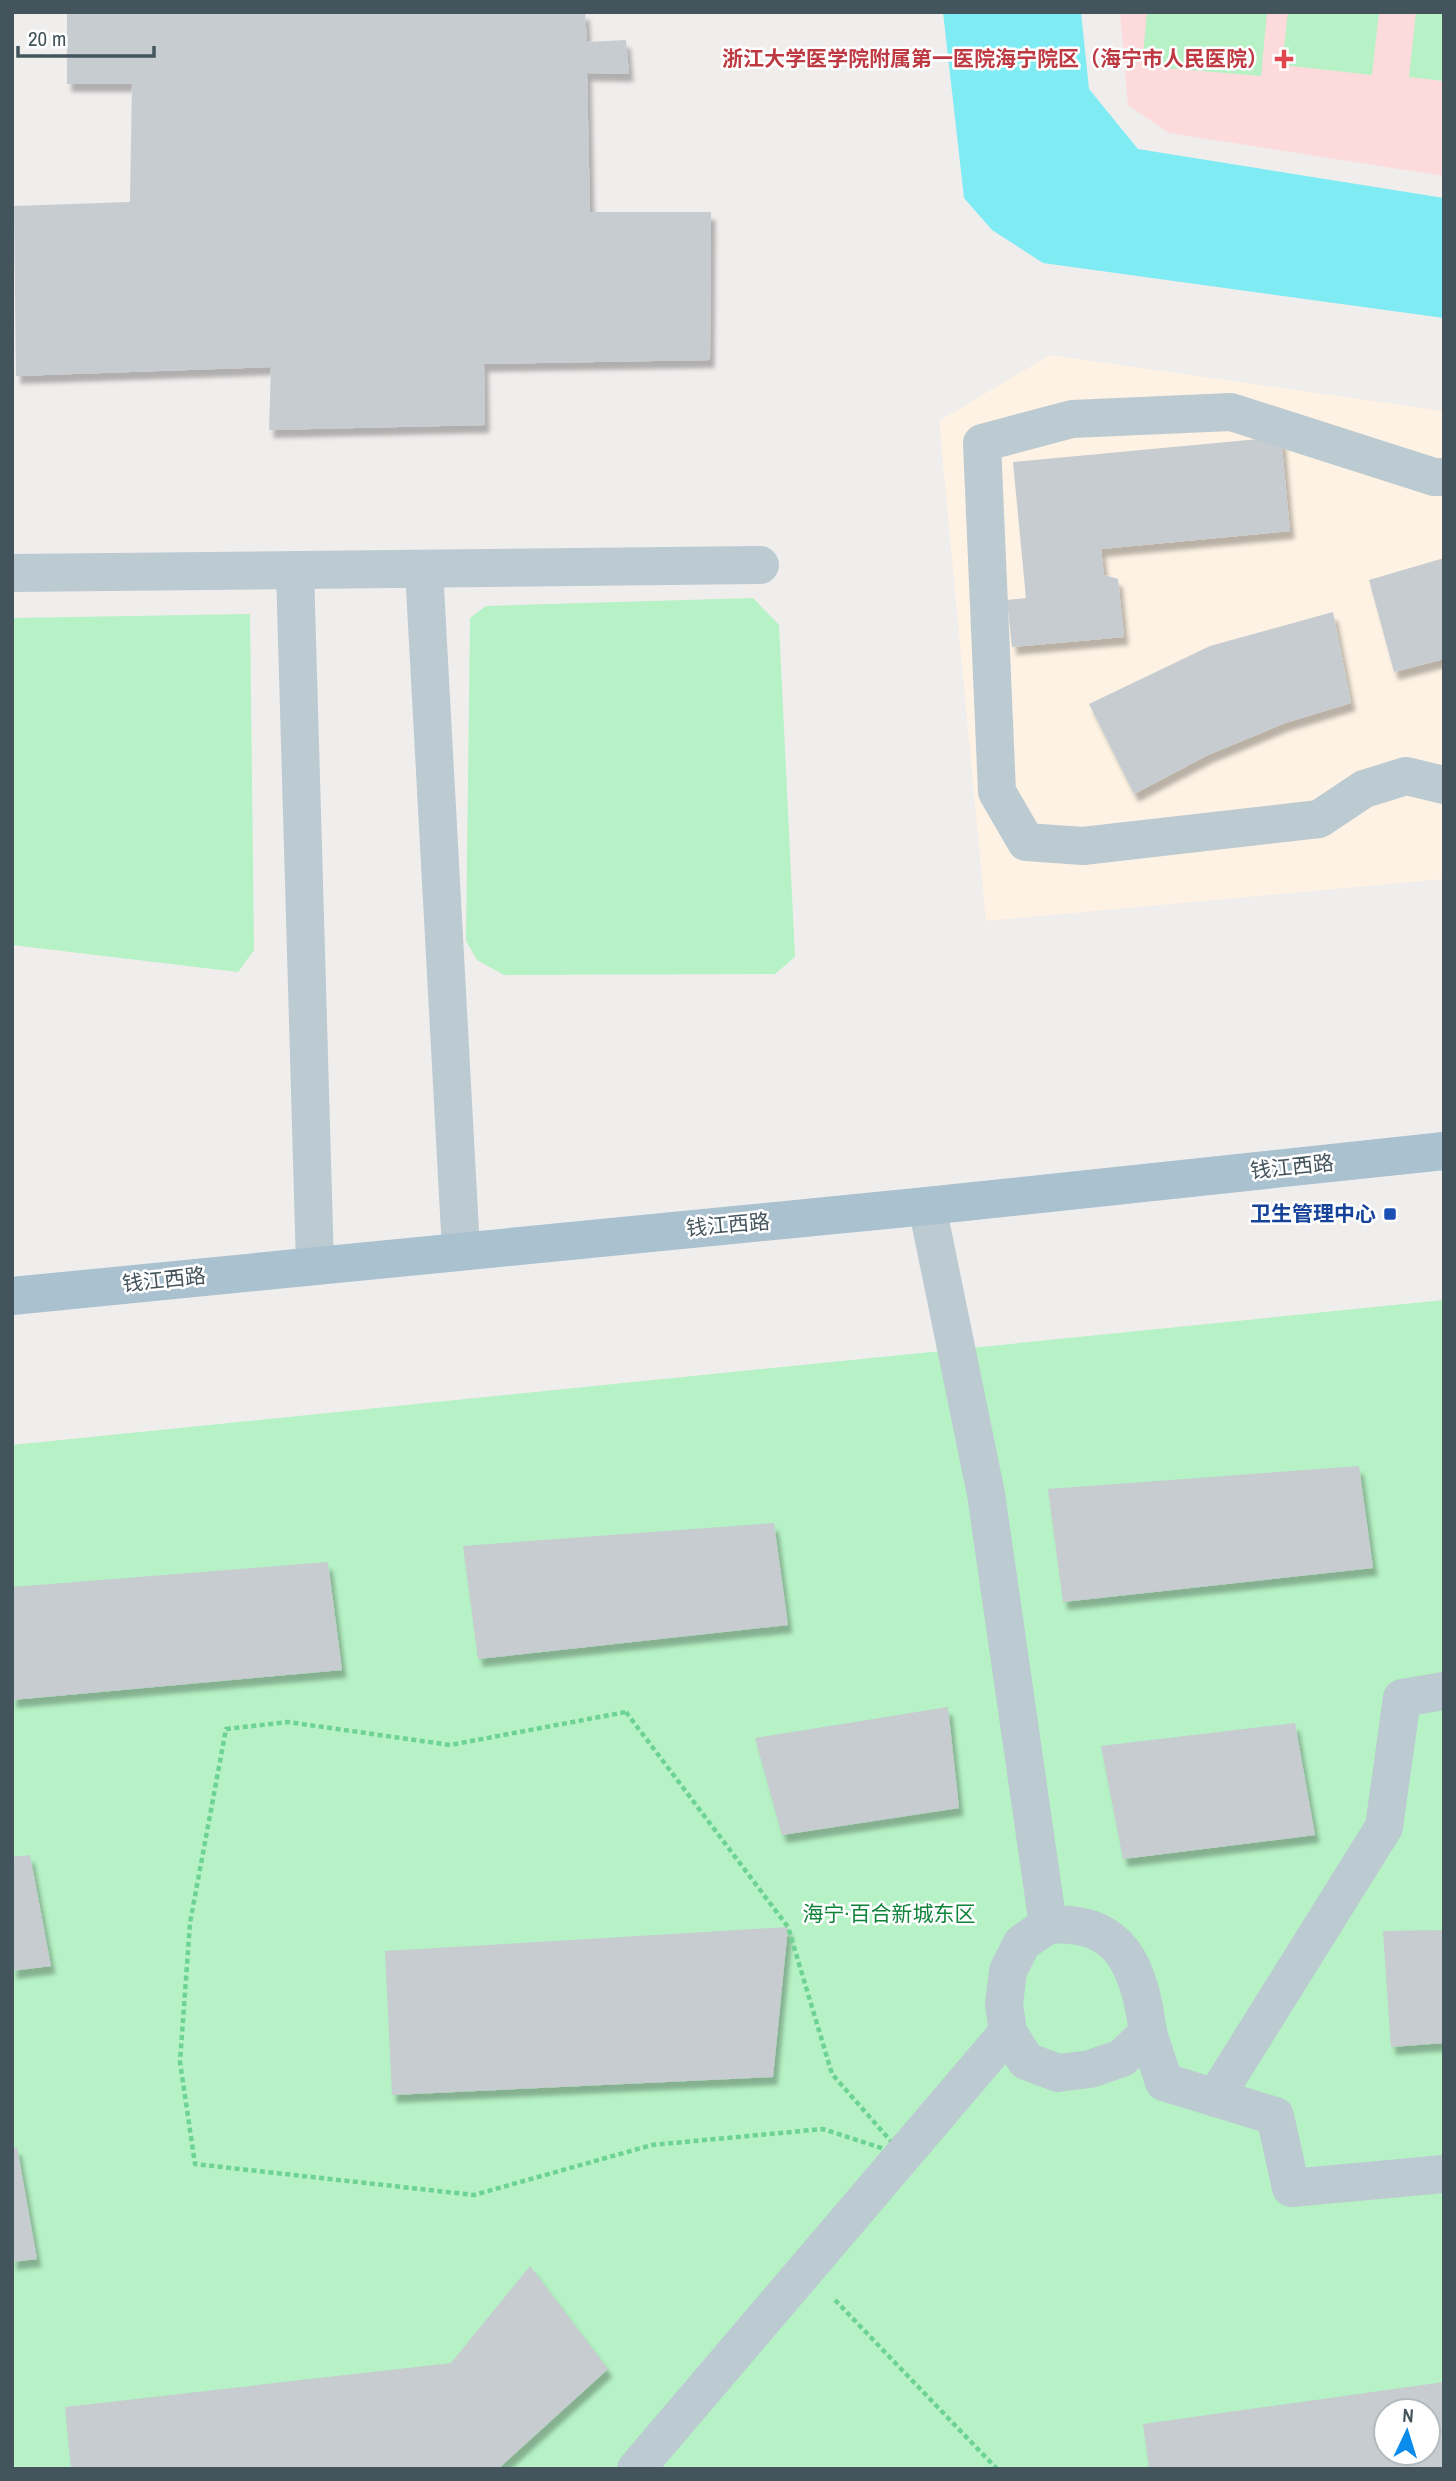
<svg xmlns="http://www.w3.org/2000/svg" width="1456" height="2481" viewBox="0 0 1456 2481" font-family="'Archivo Narrow','Noto Sans SC',sans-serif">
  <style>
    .commercial { fill: #fdf2e3 }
    .medical { fill: #fddadb }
    .green { fill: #b6f2c5; fill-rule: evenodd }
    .water { fill: #7febf3 }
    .building { fill: #c6ccd0; fill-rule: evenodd; filter: url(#shadow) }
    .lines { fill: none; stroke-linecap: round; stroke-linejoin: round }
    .path { stroke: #6cd392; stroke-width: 4.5; stroke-dasharray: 5 3.5; stroke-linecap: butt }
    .minor { stroke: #bccad1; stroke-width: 38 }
    .major { stroke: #aac1cf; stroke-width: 38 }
    .health-dot { fill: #e0444e; stroke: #fff; stroke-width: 2.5 }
    .transit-dot { fill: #1a4fb4; stroke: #fff; stroke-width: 2.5 }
    .labels { text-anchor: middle; stroke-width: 5; stroke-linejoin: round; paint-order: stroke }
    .health-label { font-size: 21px; font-weight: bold; fill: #be3a42; stroke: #fff; text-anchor: end }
    .street-label { font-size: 21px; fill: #44545c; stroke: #fff }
    .transit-label { font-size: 21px; font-weight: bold; fill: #164399; stroke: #fff; text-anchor: end }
    .park-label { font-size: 21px; fill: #0f8339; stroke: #fff }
  </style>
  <defs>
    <filter id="shadow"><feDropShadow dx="4.5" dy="8" stdDeviation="2" flood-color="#0004"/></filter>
  </defs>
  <rect width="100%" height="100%" fill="#f0eded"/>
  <polygon class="commercial" points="1050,355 1444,411 1444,879 986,921 939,421"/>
  <polygon class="medical" points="1120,12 1444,12 1444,176 1169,133 1128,105"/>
  <g class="green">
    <polygon points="1147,12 1267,12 1261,76 1142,66"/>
    <polygon points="1288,12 1379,12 1372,75 1282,65"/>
    <polygon points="1416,12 1444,12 1444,81 1409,77"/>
    <polygon points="753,598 779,625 795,957 775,974 504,975 477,960 466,941 470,618 486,606"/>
    <polygon points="250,614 254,950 238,972 12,945 12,618"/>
    <path d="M1444,1300V2469H12V1445ZM1386,2411H1428V2453H1386Z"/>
  </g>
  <polygon class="water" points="943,12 1081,12 1089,89 1138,149 1444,198 1444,318 1043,263 992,230 964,198"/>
  <g class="building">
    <polygon points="67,12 585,12 587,42 626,40 629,74 587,73 590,212 711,212 710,360 484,364 485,425 269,430 271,367 16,376 14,206 130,202 132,84 67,84"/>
    <polygon points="1281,437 1290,531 1101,549 1104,575 1118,579 1124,637 1012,647 1007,600 1026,598 1013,462"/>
    <polygon points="1444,558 1444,659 1394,672 1369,580"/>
    <polygon points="1333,612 1351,703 1285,723 1208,755 1134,794 1089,704 1210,646"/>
    <polygon points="1359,1466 1373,1568 1063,1602 1048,1489"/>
    <polygon points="774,1523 788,1625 478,1659 463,1546"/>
    <polygon points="328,1562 342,1670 12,1700 12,1587"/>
    <polygon points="948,1707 959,1808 782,1835 755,1738"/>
    <polygon points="1295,1723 1315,1835 1123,1859 1101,1746"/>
    <polygon points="30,1855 51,1966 12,1971 12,1857"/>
    <polygon points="788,1927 773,2077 392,2095 385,1951"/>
    <polygon points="1444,1930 1444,2043 1391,2047 1383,1931"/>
    <polygon points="17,2147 37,2259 12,2262 12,2148"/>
    <polygon points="530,2266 608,2369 498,2469 71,2469 65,2407 451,2363"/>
    <path d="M1444,2382V2469H1149L1143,2424ZM1386,2411H1428V2453H1386Z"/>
  </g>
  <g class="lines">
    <g class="path">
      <polygon points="626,1712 788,1927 832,2074 903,2155 823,2129 652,2145 474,2195 195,2164 180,2062 190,1923 226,1729 288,1722 450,1745"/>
      <polyline points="835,2300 997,2469"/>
    </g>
    <g class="minor">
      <polyline points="1444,477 1434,477 1231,412 1072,419 982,443 997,792 1026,842 1083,846 1319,819 1364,789 1406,776 1444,785"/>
      <polyline points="424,569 461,1250"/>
      <polyline points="295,570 315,1265"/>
      <polyline points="12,573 760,565"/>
      <path d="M927,1206L986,1494L1048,1925L1022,1943L1008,1971L1004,2004L1008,2032L1026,2061L1058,2073L1090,2069L1122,2058L1148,2033C1140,1970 1123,1919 1048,1925"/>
      <polyline points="1148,2033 1164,2082 1275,2116 1291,2188 1444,2174"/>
      <polyline points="1215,2098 1384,1827 1402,1698 1444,1691"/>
      <polyline points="636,2469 1008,2032"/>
    </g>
    <polyline class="major" points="12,1296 927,1206 1444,1151"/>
  </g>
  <path class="health-dot" d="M1280.5 48.5h7v7h7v7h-7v7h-7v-7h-7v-7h7z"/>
  <rect class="transit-dot" x="1383" y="1207" width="14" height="14" rx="3.5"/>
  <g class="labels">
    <g class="health-label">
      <text x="1268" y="66">浙江大学医学院附属第一医院海宁院区（海宁市人民医院）</text>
    </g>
    <g class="street-label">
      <text transform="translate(1292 1167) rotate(-6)" y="7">钱江西路</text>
      <text transform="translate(728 1225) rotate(-5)" y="7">钱江西路</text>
      <text transform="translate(164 1280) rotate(-6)" y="7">钱江西路</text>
    </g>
    <g class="transit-label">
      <text x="1376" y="1221">卫生管理中心</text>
    </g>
    <g class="park-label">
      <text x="889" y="1921">海宁·百合新城东区</text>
    </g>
  </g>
  <rect width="1456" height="2481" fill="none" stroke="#44545c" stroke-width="28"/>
  <g transform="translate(1407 2432) rotate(4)"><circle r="33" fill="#ffffff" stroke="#b4bbbe" stroke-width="2"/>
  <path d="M0-5L12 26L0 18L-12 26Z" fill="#0a8ced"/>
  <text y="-10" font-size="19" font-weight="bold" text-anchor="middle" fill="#44545c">N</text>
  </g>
  <path d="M18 46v10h136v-10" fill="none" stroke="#44545c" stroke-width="3.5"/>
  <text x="28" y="46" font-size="21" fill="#44545c" stroke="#ffffff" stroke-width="5" paint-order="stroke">20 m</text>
</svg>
